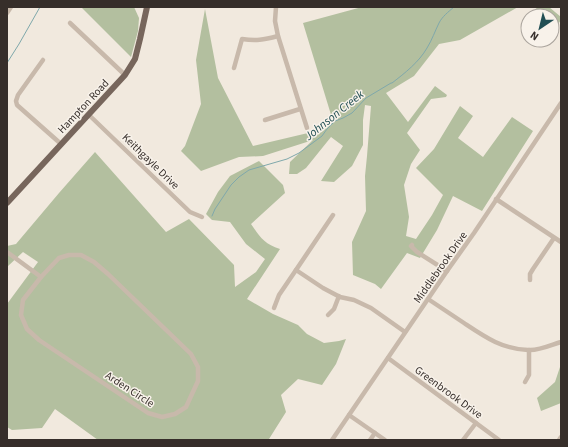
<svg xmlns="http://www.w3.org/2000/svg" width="568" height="447" viewBox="0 0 568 447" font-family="'Source Sans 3',sans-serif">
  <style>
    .green { fill: #b3bf9f }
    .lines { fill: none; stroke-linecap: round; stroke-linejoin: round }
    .stream { stroke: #7fa8ab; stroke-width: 1 }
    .minor { stroke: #c8b9ab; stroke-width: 4.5 }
    .major { stroke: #77665c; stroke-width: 6 }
    .labels { text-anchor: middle; stroke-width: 3; stroke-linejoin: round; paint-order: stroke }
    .street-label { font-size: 11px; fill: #362e2a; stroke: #f8f2ea }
    .water-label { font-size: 12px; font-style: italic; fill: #224f54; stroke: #f8f2ea }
  </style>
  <rect width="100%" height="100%" fill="#f1e9de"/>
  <g class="green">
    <polygon points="81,7 134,7 139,18 138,31 131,57"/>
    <polygon points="362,7 518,7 460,40 439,44 414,76 386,93 408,122 435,86 447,95 446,97 431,99 407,133 420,150 411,164 404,185 409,217 406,236 416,239 432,215 443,195 416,168 434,149 460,106 473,116 458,138 483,157 512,117 533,131 482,211 453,196 437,230 420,258 407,253 381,289 375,284 353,275 352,242 366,211 365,176 367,156 371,106 365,105 363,120 363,145 352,166 334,182 321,181 343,146 331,137 306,168 297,174 289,174 290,162 313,140 263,156 239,157 201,171 181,151 185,146 201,104 196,60 205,9 218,78 253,146 308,133 332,118 303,23"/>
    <polygon points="534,7 549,7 561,17 561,20 558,24 552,20 552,16 547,16"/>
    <path d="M95,152L166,232L189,219L234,265L235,287L256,272L265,259L246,244L230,222L212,220L206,214L218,192L230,176L259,161L283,185L285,193L251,224C260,237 264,244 280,249L247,299L273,314L298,325L307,334L324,343L339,341L346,339L336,364L322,385L298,379L281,395L286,412L269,439L270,440H98L55,409L42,428L12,430L7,427V304L38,262L23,252L7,267V246L16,244L59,193Z"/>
    <polygon points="560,367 561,367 561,403 541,411 537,398 555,382"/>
  </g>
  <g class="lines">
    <g class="stream">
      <polyline points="7,63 19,44 40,7"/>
      <path d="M212,216L215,209L231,185L239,177L249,170L287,159L299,153L322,136L327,129L335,121L343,118L352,113L366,98L391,83H392C405,73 419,62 427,48C432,40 435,31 439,23C442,17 448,12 454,7"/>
    </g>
    <g class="minor">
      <polyline points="276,7 275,21 278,36 307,128"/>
      <polyline points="7,13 11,7"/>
      <polyline points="70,23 125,75"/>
      <polyline points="43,60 18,95 16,101 17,105 61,144"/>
      <path d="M234,68L242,39C256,41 263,40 278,36"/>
      <polyline points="89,115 190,212 202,217"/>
      <polyline points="265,120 300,109"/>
      <polyline points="496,199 561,242"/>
      <polyline points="333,215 296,270 323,288 340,297 354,300 371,308 405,332"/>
      <polyline points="412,245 411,246 417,252 447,271"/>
      <polyline points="7,252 41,277"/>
      <polygon points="69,255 81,255 94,262 108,274 191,354 198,367 198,381 186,407 175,414 162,417 148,413 39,340 27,329 21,315 23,300 41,277 59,258"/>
      <polyline points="530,280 530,274 533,269 554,238"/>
      <path d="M428,299C440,307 452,315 464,323C485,337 502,349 528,350C539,351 551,345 561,342"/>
      <polyline points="274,308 279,295 296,270"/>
      <polyline points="328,315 334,309 339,296"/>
      <polyline points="388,358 499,440"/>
      <polyline points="525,382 529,375 529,350"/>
      <polyline points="349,415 385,440"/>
      <polyline points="332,440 447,271 474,233 561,103"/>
      <polyline points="370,440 375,433"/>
      <polyline points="463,440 476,423"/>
      <polyline points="559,440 561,437"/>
    </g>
    <polyline class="major" points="7,203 125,75 135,59 140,39 147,7"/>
  </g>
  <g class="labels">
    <g class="street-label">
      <text transform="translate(83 106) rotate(-47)" y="4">Hampton Road</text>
      <text transform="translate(151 161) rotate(44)" y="4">Keithgayle Drive</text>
      <text transform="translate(440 267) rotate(-55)" y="4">Middlebrook Drive</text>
      <text transform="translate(130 389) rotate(33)" y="4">Arden Circle</text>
      <text transform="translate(449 392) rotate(36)" y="4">Greenbrook Drive</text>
    </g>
    <g class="water-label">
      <text transform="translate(334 115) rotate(-39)" y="4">Johnson Creek</text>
    </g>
  </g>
  <rect width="568" height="447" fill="none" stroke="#362e2a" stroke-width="16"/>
  <g transform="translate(540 28) rotate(215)"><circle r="19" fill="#f8f2ea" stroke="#aaa49d"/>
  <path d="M0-3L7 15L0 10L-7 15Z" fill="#224f54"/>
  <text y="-6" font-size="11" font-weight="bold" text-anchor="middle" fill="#362e2a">N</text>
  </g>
</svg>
